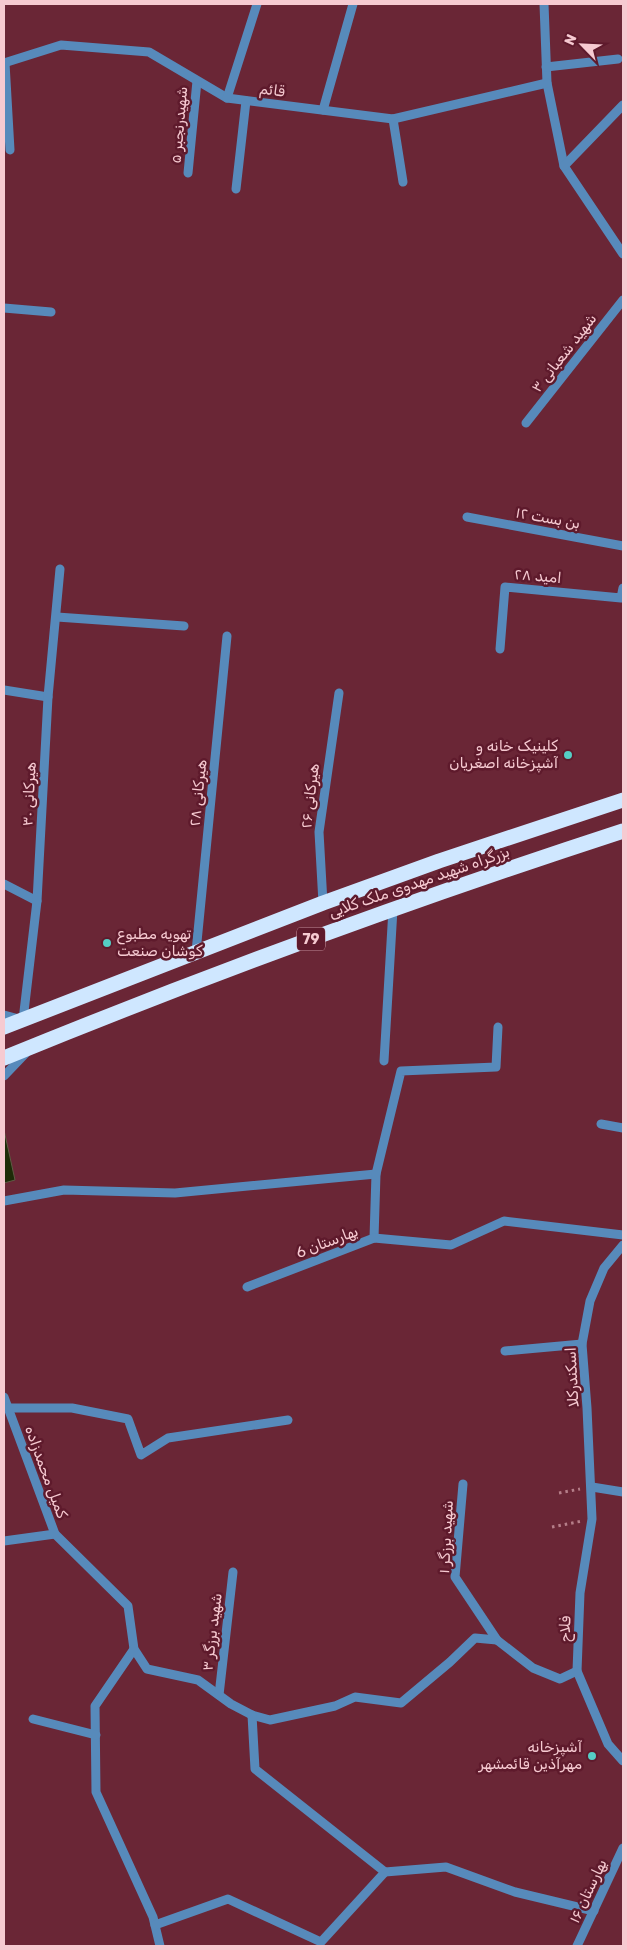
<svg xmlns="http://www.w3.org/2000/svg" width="627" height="1950" viewBox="0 0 627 1950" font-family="Rubik,'Noto Naskh Arabic',sans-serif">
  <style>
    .water { fill: #1d2b08; stroke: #5e5b44 }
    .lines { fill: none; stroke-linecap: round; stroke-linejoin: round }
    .path { stroke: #b57e89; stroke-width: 3; stroke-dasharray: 2.5 4; stroke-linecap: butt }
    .minor { stroke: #578abb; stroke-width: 9 }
    .highway { stroke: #cfe7ff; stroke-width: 15 }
    .poi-dot { fill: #55cec5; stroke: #5e1a2c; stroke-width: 2 }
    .labels { text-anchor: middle; stroke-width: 5; stroke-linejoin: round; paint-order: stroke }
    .shield { fill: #5e1a2c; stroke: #c895a0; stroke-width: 1 }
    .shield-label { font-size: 14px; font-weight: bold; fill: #f6cad1 }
    .street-label { font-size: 15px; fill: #f6cad1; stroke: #5e1a2c }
    .poi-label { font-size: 15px; fill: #f6cad1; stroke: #5e1a2c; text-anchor: end }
  </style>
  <rect width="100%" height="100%" fill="#6a2636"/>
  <polygon class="water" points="4,1130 15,1180 4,1183"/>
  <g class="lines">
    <g class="path">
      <polyline points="559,1493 580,1489"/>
      <polyline points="552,1527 582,1521"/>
    </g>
    <g class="minor">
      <polyline points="544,4 547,83 564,166 623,254"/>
      <polyline points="4,63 61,45 149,52 227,98 393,119 547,83"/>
      <polyline points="5,63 10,150"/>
      <polyline points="546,67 618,59"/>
      <polyline points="227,98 257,4"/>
      <polyline points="323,110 353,4"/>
      <polyline points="393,119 403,182"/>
      <polyline points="564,166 623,105"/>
      <polyline points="188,173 197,81"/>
      <polyline points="236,189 246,101"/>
      <polyline points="4,308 51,312"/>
      <polyline points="526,423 623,300"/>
      <polyline points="467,517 623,546"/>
      <polyline points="57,617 184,626"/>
      <polyline points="500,649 505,587 621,598 623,588"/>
      <polyline points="4,690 48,697"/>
      <polyline points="4,884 37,901"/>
      <polyline points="323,903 319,832 339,693"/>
      <polyline points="196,952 227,636"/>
      <polyline points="4,1015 23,1020 37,901 48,697 60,569"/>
      <polyline points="384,1061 393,909"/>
      <polyline points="4,1076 26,1053"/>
      <polyline points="601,1124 623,1128"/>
      <polyline points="4,1201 64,1190 175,1193 376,1174"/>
      <polyline points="374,1238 376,1174 401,1071 496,1067 498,1027"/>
      <polyline points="623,1245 604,1268 590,1301 582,1344 587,1408 592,1519 580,1593 577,1671 608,1744 623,1761"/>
      <polyline points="247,1287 374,1238 451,1245 504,1221 623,1235"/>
      <polyline points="505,1351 582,1344"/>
      <polyline points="4,1397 55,1534 128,1606 134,1649 147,1669 198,1680 231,1704 252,1715 270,1720 335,1706 355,1697 401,1703 450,1662 475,1638 497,1640"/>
      <polyline points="8,1408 72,1408 128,1419 141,1455 168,1438 288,1420"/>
      <polyline points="463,1484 455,1577 497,1640 533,1668 560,1679 577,1671"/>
      <polyline points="592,1487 623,1492"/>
      <polyline points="4,1541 55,1534"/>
      <polyline points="134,1649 95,1706 96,1792 153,1917 160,1946"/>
      <polyline points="219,1695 233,1572"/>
      <polyline points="33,1719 96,1735"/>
      <polyline points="385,1872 446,1867 515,1892 594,1911"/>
      <polyline points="155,1925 228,1899 321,1942 385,1872 255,1769 252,1715"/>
      <polyline points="577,1946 623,1848"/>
    </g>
    <g class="highway">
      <polyline points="4,1027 323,903 439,861 623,800"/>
      <path d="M4,1058C207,975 414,899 623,831"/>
    </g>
  </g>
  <g class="poi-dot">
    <circle cx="568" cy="755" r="5"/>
    <circle cx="107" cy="943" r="5"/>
    <circle cx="592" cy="1756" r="5"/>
  </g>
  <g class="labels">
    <rect class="shield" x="297" y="927.5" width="28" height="23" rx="4"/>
    <g class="shield-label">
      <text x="311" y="944">79</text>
    </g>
    <g class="street-label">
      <text transform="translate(272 90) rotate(7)" y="5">قائم</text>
      <text transform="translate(179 125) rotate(-85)" y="5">شهیدرنجبر ۵</text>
      <text transform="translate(564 353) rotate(-52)" y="5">شهید شعبانی ۳</text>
      <text transform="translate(548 518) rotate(10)" y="5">بن بست ۱۲</text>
      <text transform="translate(538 576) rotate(5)" y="5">امید ۲۸</text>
      <text transform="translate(198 793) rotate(-84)" y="5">هیرکانی ۲۸</text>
      <text transform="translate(29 794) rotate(-87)" y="5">هیرکانی ۳۰</text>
      <text transform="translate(310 796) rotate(-83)" y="5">هیرکانی ۲۶</text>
      <text transform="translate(419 882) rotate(-19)" y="5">بزرگراه شهید مهدوی ملک کلایی</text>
      <text transform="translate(327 1242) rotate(-21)" y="5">بهارستان 6</text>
      <text transform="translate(572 1377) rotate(-93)" y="5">اسکندرکلا</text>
      <text transform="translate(46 1472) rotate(70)" y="5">کمیل محمدزاده</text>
      <text transform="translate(446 1537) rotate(-87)" y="5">شهید برزگر ۱</text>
      <text transform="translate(565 1629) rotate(-88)" y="5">فلاح</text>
      <text transform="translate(212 1632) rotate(-83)" y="5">شهید برزگر ۳</text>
      <text transform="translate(588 1891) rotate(-65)" y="5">بهارستان ۱۶</text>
    </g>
    <g class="poi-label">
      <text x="558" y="751">کلینیک خانه و<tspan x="558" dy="17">آشپزخانه اصغریان</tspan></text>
      <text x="117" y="939" text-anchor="start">تهویه مطبوع<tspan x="117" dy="17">کوشان صنعت</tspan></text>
      <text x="582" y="1752">آشپزخانه<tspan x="582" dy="17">مهرآذین قائمشهر</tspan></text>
    </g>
  </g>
  <rect width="627" height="1950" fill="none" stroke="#f6cad1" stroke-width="10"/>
  <g transform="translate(582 45) rotate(294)" stroke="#5e1a2c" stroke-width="4" paint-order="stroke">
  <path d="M0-4L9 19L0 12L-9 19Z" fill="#f6cad1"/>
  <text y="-8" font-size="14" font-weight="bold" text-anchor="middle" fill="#f6cad1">N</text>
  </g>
</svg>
